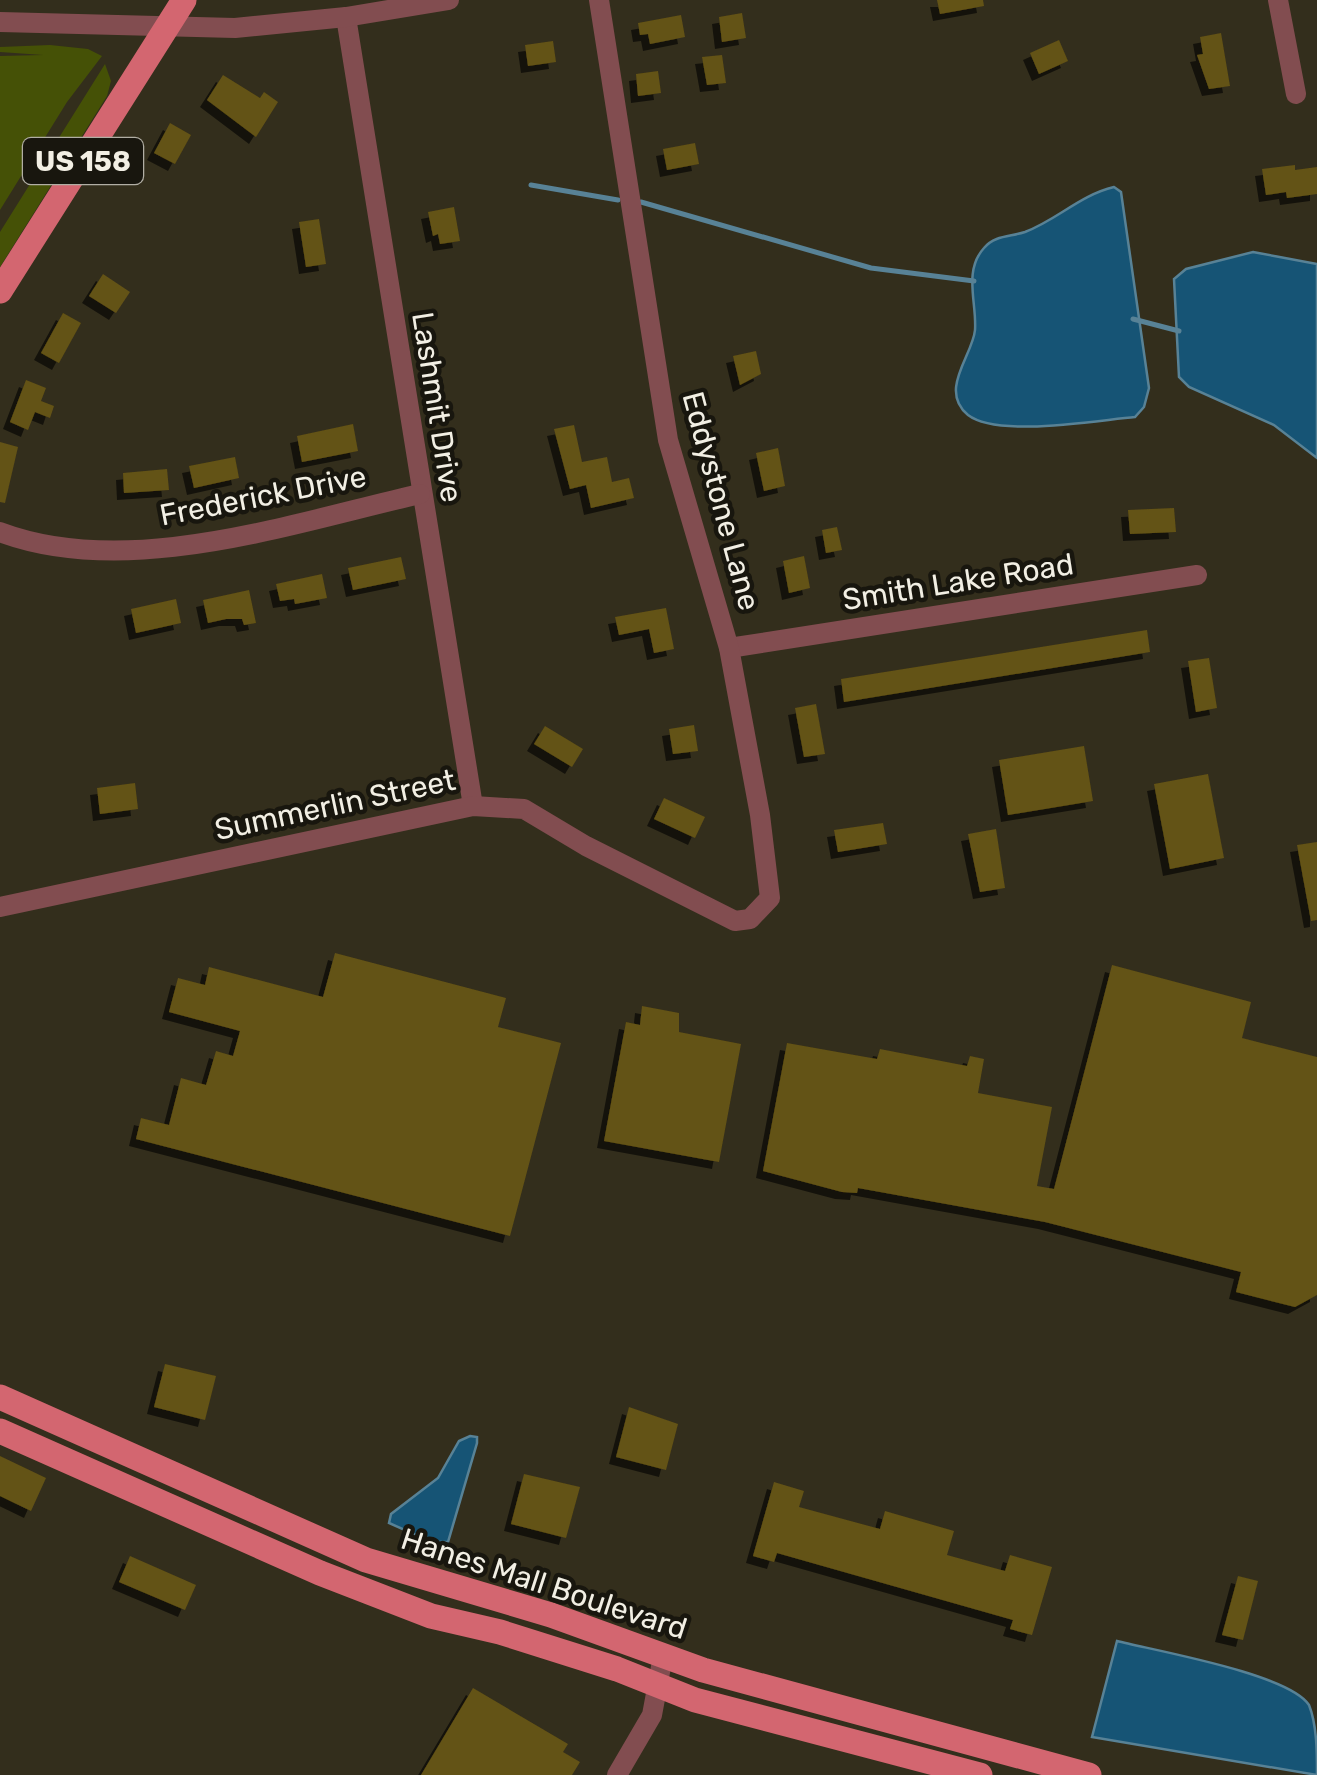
<svg xmlns="http://www.w3.org/2000/svg" width="1317" height="1775" viewBox="0 0 1317 1775" font-family="Rubik,sans-serif">
  <style>
    .green { fill: #455106 }
    .water { fill: #165475; stroke: #588296; stroke-width: 2.5 }
    .lines { fill: none; stroke-linecap: round; stroke-linejoin: round }
    .stream { stroke: #588296; stroke-width: 5 }
    .building { fill: #635214; filter: url(#shadow) }
    .minor { stroke: #824d50; stroke-width: 20 }
    .major { stroke: #d36670; stroke-width: 25 }
    .labels { text-anchor: middle; stroke-width: 9; stroke-linejoin: round; paint-order: stroke }
    .shield { fill: #18160e; stroke: #b1aea4; stroke-width: 2.5 }
    .shield-label { font-size: 28px; font-weight: bold; fill: #f2efe4 }
    .street-label { font-size: 30px; fill: #f2efe4; stroke: #18160e }
  </style>
  <defs>
    <filter id="shadow"><feDropShadow dx="-7" dy="7" stdDeviation="0" flood-color="#0009"/></filter>
  </defs>
  <rect width="100%" height="100%" fill="#332e1c"/>
  <g class="green">
    <polygon points="50,45 88,49 102,56 67,102 0,210 0,56 43,55 0,52 0,47"/>
    <polygon points="105,64 111,81 107,96 0,267 0,232"/>
  </g>
  <g class="water">
    <path d="M1114,187L1121,192L1149,388L1144,407L1135,417C1098,420 998,438 968,415C938,390 973,355 975,330C977,303 963,271 984,248C995,235 1010,237 1025,232C1057,220 1080,195 1114,187Z"/>
    <polygon points="1253,252 1317,264 1317,458 1274,425 1189,387 1179,377 1174,279 1186,269"/>
    <polygon points="470,1436 477,1437 477,1443 448,1542 432,1542 389,1523 391,1514 438,1478 459,1441"/>
    <path d="M1117,1641C1157,1651 1289,1674 1309,1705C1317,1725 1317,1753 1317,1775L1092,1737Z"/>
  </g>
  <g class="lines">
    <g class="stream">
      <polyline points="531,185 618,200"/>
      <polyline points="641,202 871,268 974,281"/>
      <polyline points="1133,319 1179,331"/>
    </g>
  </g>
  <g class="building">
    <polygon points="937,0 983,0 984,6 940,14"/>
    <polygon points="742,13 746,38 722,42 719,17"/>
    <polygon points="681,15 685,37 650,44 648,34 640,35 638,23"/>
    <polygon points="1221,33 1230,86 1209,89 1197,55 1203,54 1200,37"/>
    <polygon points="1059,40 1068,61 1039,74 1030,53"/>
    <polygon points="553,41 556,62 528,66 525,45"/>
    <polygon points="722,55 726,83 707,85 702,57"/>
    <polygon points="658,71 661,93 638,96 636,74"/>
    <polygon points="223,75 260,98 264,92 278,102 256,137 207,100"/>
    <polygon points="170,123 191,135 175,164 154,153"/>
    <polygon points="695,143 699,164 667,170 663,149"/>
    <polygon points="1295,165 1295,170 1317,167 1317,194 1287,198 1286,192 1266,195 1262,169"/>
    <polygon points="454,207 460,241 440,244 438,234 433,236 428,212"/>
    <polygon points="319,219 326,264 306,267 299,222"/>
    <polygon points="103,274 130,292 116,313 89,296"/>
    <polygon points="63,313 81,323 59,363 41,353"/>
    <polygon points="756,351 761,374 740,385 733,356"/>
    <polygon points="26,380 46,388 41,401 54,406 50,418 35,412 28,430 10,422"/>
    <polygon points="353,424 358,451 302,462 297,436"/>
    <polygon points="574,425 582,462 607,457 612,482 629,478 634,498 591,508 586,485 570,489 554,429"/>
    <polygon points="0,442 18,447 5,503 0,502"/>
    <polygon points="778,448 785,486 764,491 756,453"/>
    <polygon points="235,457 239,478 194,488 189,466"/>
    <polygon points="167,469 169,490 124,493 123,473"/>
    <polygon points="1174,508 1176,532 1130,534 1128,510"/>
    <polygon points="837,527 842,550 826,553 822,530"/>
    <polygon points="804,556 810,588 789,593 783,561"/>
    <polygon points="401,557 406,579 353,590 348,568"/>
    <polygon points="322,574 327,598 295,604 294,599 280,601 276,584"/>
    <polygon points="249,590 256,623 244,625 242,619 226,619 208,623 203,600"/>
    <polygon points="176,599 181,623 136,633 131,609"/>
    <polygon points="666,608 674,649 654,653 649,629 619,635 615,617"/>
    <polygon points="1147,630 1150,652 844,702 841,679"/>
    <polygon points="1209,658 1217,708 1196,712 1188,661"/>
    <polygon points="816,704 825,754 804,757 795,708"/>
    <polygon points="694,725 698,751 673,754 669,729"/>
    <polygon points="545,726 583,749 572,767 534,744"/>
    <polygon points="1084,746 1093,801 1008,815 999,760"/>
    <polygon points="1208,774 1224,858 1170,869 1154,784"/>
    <polygon points="135,783 138,809 100,814 97,788"/>
    <polygon points="664,798 705,817 695,838 654,819"/>
    <polygon points="883,823 887,844 838,852 834,830"/>
    <polygon points="996,829 1005,888 980,892 968,834"/>
    <polygon points="1317,842 1317,920 1311,921 1297,845"/>
    <polygon points="335,953 506,998 498,1027 561,1043 510,1236 136,1139 141,1118 169,1125 181,1078 206,1085 216,1051 233,1056 240,1031 169,1012 178,978 205,985 209,967 323,997"/>
    <polygon points="1112,965 1251,1002 1242,1038 1317,1057 1317,1295 1295,1307 1236,1292 1241,1272 1045,1222 858,1188 857,1193 842,1192 763,1171 787,1043 877,1059 880,1049 967,1066 970,1056 984,1059 978,1093 1052,1107 1037,1186 1054,1189"/>
    <polygon points="642,1006 679,1013 679,1032 741,1044 719,1162 604,1141 626,1022 640,1025"/>
    <polygon points="165,1364 216,1376 205,1420 154,1407"/>
    <polygon points="629,1407 678,1424 666,1470 616,1457"/>
    <polygon points="0,1456 46,1478 31,1511 0,1496"/>
    <polygon points="524,1474 580,1487 566,1538 511,1524"/>
    <polygon points="774,1482 804,1491 799,1507 880,1529 885,1511 954,1531 947,1555 1005,1571 1010,1555 1052,1567 1032,1635 1010,1629 1013,1620 777,1553 774,1562 753,1556"/>
    <polygon points="130,1556 196,1585 185,1610 119,1582"/>
    <polygon points="1238,1576 1258,1581 1243,1640 1222,1635"/>
    <polygon points="473,1688 568,1744 563,1752 580,1762 572,1775 421,1775"/>
  </g>
  <g class="lines">
    <g class="minor">
      <polyline points="1278,0 1296,94"/>
      <polyline points="346,17 473,806"/>
      <polyline points="0,22 235,28 346,17 449,0"/>
      <path d="M0,532C128,580 292,523 420,494"/>
      <polyline points="729,648 1197,575"/>
      <polyline points="0,907 473,806 524,809 586,846 735,921 750,919 770,898 760,815 729,648 668,440 599,0"/>
      <polyline points="617,1775 652,1715 663,1656"/>
    </g>
    <g class="major">
      <polyline points="0,291 184,0"/>
      <polyline points="0,1397 366,1560 551,1615 703,1670 1089,1775"/>
      <polyline points="0,1431 320,1573 431,1616 500,1632 617,1669 695,1700 980,1775"/>
    </g>
  </g>
  <g class="labels">
    <rect class="shield" x="23" y="138" width="120" height="46" rx="8"/>
    <g class="shield-label">
      <text x="83" y="171">US 158</text>
    </g>
    <g class="street-label">
      <text transform="translate(437 407) rotate(81)" y="10">Lashmit Drive</text>
      <text transform="translate(263 496) rotate(-11)" y="10">Frederick Drive</text>
      <text transform="translate(721 501) rotate(75)" y="10">Eddystone Lane</text>
      <text transform="translate(958 582) rotate(-9)" y="10">Smith Lake Road</text>
      <text transform="translate(335 805) rotate(-12)" y="10">Summerlin Street</text>
      <text transform="translate(544 1584) rotate(18)" y="10">Hanes Mall Boulevard</text>
    </g>
  </g>
</svg>
